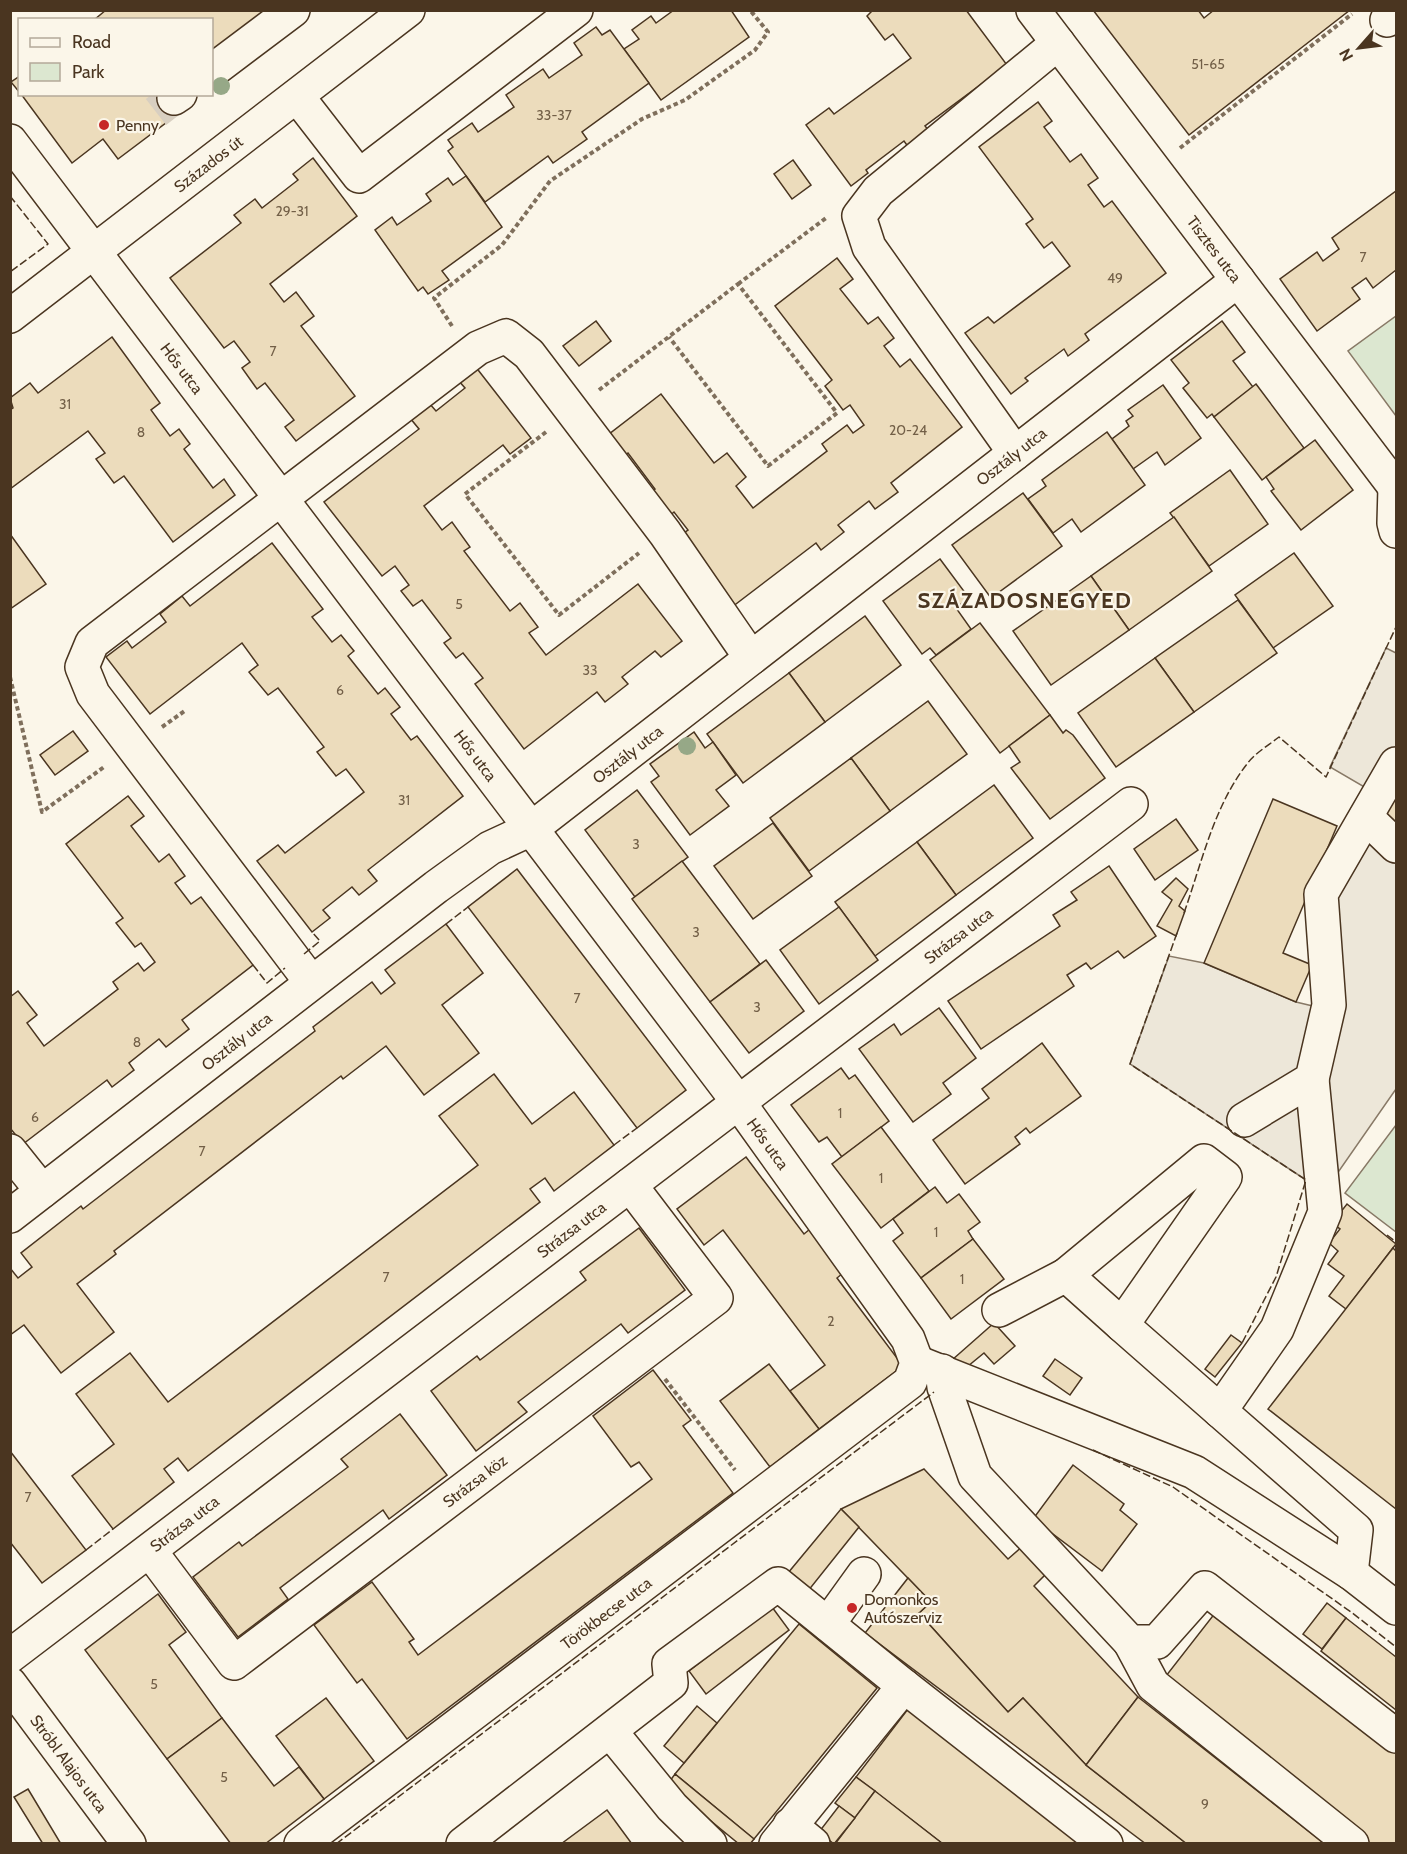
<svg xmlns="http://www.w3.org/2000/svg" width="1407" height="1854" viewBox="0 0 1407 1854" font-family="Cabin,sans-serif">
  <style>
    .green { fill: #dce7d0; stroke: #887966; stroke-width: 1.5 }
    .parking { fill: #ede7d9; stroke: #887966; stroke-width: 1.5 }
    .building { fill: #ecdcbc; stroke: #4a3520; stroke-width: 1.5 }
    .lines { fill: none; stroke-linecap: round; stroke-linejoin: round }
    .minor-tunnel { stroke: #d8cfc1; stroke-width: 33; stroke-dasharray: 33 16; stroke-linecap: butt }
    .minor-casing { stroke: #4a3520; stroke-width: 36 }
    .path { stroke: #7f6f5c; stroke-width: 4; stroke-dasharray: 4.5 3; stroke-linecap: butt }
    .minor { stroke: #fbf6e9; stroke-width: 33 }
    .fence { stroke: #4a3520; stroke-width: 1.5; stroke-dasharray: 8 3; stroke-linecap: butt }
    .tree { fill: #96a887 }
    .poi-dot { fill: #c62828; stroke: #fbf6e9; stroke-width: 2 }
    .labels { text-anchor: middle; stroke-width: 4.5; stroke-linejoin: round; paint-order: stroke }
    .number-label { font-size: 14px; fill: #725f47 }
    .poi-label { font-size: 16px; fill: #4a3520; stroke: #fbf6e9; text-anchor: start }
    .street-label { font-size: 16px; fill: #4a3520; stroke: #fbf6e9 }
    .district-label { font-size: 22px; font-weight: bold; letter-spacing: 1.5px; fill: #4a3520; stroke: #fbf6e9 }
  </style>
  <rect width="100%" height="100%" fill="#fbf6e9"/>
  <g class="green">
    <polygon points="1396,316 1396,416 1348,351"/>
    <polygon points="1396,1125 1396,1232 1345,1193"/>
  </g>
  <g class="parking">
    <polygon points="1386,648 1396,653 1396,764 1378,795 1330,767"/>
    <polygon points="1372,807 1396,831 1396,1089 1332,1181 1306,1180 1130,1064 1169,956 1204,963 1296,1002 1317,1007 1321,894"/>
  </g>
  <g class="building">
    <polygon points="106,10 269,10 212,54 212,20 94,20"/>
    <polygon points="674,10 731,10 749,37 661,100 624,49 639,39 632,30 651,16 656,23"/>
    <polygon points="966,10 1007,65 925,126 930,132 909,148 904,141 866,170 868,173 851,186 806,125 829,108 834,114 911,58 893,34 885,40 867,16 873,10"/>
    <polygon points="1093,10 1198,10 1204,18 1214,10 1350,10 1189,135"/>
    <polygon points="596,27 602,35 610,30 649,83 582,132 587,139 553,163 548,156 485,202 448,151 453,147 448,140 472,123 478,132 514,107 506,95 543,69 549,78 582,55 574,43"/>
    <polygon points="20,76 20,93 11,82"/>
    <polygon points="21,94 171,94 183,110 118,159 103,139 72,163"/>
    <polygon points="1038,102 1052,121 1044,127 1070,162 1081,154 1098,178 1088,185 1104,207 1112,201 1166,273 1085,334 1089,340 1068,356 1064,349 1025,378 1028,381 1011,394 965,333 988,317 994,323 1070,266 1052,242 1044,248 1026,224 1033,219 979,147"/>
    <polygon points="313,158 357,216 270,284 284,302 296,292 314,316 301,326 355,396 296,441 285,427 294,420 265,383 257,389 242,368 250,362 234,341 224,348 170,278 241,223 234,215 255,199 262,208 298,180 293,174"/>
    <polygon points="793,160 811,185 792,199 774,174"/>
    <polygon points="466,176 502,227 442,271 449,280 428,294 423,287 418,291 375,230 392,217 397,225 431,201 426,194 448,178 453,185"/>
    <polygon points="1396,191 1396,270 1373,288 1366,278 1352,288 1360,299 1317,331 1280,279 1317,252 1323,261 1339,249 1332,238"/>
    <polygon points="837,258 853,279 840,289 868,324 878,317 894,338 884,346 900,367 910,359 962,427 891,483 898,492 875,509 869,501 838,525 844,532 821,550 816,543 732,607 678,537 688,530 674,512 667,518 648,494 655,489 628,453 620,459 604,438 661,394 714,463 727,453 746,477 736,486 753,508 827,451 822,444 847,425 853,433 864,425 850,405 843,410 825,386 832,380 775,306"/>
    <polygon points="596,321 611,341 579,366 563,346"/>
    <polygon points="1222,321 1245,352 1233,361 1253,387 1214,417 1212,414 1207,418 1183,388 1189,383 1171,360"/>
    <polygon points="112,337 160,403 151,410 170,436 179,429 190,444 184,449 213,488 224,479 235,495 173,542 124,476 114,483 96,459 105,453 88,431 10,489 10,410 13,408 10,398 30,383 38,393"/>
    <polygon points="475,366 531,438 510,454 503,445 424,506 442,530 452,522 470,547 464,551 510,611 520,603 538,627 529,633 546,655 638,584 682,641 661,657 655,651 622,677 628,684 605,702 597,692 524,749 475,684 483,678 463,653 456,658 444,643 451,638 422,600 413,606 401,591 409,585 395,566 382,576 324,502 419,429 410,418 429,403 436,411 465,388 458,380"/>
    <polygon points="1256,384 1304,448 1262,480 1214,417"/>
    <polygon points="1163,385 1201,438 1165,465 1157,452 1133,469 1112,439 1129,426 1126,421 1133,416 1128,410"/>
    <polygon points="1107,432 1145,485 1081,532 1072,519 1053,533 1028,499 1046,486 1042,480"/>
    <polygon points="1315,440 1353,490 1301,530 1271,491 1274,489 1266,477"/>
    <polygon points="1230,470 1268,524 1209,566 1170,513"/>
    <polygon points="1023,493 1062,546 991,598 952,545"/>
    <polygon points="1174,517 1212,571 1129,630 1091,576"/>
    <polygon points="10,534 46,584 10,609"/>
    <polygon points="272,543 323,609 312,617 332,642 341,635 354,651 348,656 378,694 385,688 400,707 391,714 411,740 417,736 463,796 368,870 377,881 359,895 352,887 323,910 330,918 312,932 257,861 278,845 285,853 364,792 346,769 336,776 317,752 324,747 278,688 268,695 249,672 258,665 242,643 150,714 106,657 127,641 132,648 166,622 160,614 182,596 190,606"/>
    <polygon points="1294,553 1333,606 1273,648 1235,595"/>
    <polygon points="940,559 969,598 956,608 971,629 936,655 930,648 922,654 883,601"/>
    <polygon points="1091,576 1129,630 1051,685 1013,631"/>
    <polygon points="1238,600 1277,653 1194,712 1155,658"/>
    <polygon points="865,616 901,665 825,722 789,673"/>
    <polygon points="980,623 1050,715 1000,753 930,660"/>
    <polygon points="1155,658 1194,712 1116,767 1078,713"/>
    <polygon points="789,673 825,722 743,783 707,734"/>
    <polygon points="928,701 967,754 890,811 851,758"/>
    <polygon points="1050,715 1063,733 1066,730 1073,735 1105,778 1050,819 1011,768 1020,762 1009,746"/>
    <polygon points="73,731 88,751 55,775 40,755"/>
    <polygon points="694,732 705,748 713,742 736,775 716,790 729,806 690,835 651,782 659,776 650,764"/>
    <polygon points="851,758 890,811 809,871 770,818"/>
    <polygon points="1396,784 1396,825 1378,808"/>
    <polygon points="994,785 1033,838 956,895 917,842"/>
    <polygon points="637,790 688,857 635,897 585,830"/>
    <polygon points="128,796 144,816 131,826 159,862 169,854 185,876 175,883 191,904 201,897 253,965 182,1020 189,1029 166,1047 159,1039 129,1063 134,1070 112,1087 107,1080 23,1144 10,1128 10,997 18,991 37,1015 27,1023 44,1046 118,989 113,982 138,963 144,971 155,962 141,943 135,947 116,923 123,918 66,844"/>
    <polygon points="1273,799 1337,826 1283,953 1312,965 1296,1002 1204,963"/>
    <polygon points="1176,819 1198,850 1155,880 1134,849"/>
    <polygon points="773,823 812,876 753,919 714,866"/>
    <polygon points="917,842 956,895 875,956 835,902"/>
    <polygon points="682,861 760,964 710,1002 632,899"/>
    <polygon points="1109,866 1156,936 1124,958 1118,951 1091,969 1086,963 1067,975 1074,986 981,1049 948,1001 1060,926 1053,915 1077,900 1071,892"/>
    <polygon points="517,869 686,1090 637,1128 468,907"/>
    <polygon points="1176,878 1188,889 1179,906 1185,911 1176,936 1157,926 1172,900 1162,892"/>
    <polygon points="839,907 878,960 819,1004 780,950"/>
    <polygon points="446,924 483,973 442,1005 479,1053 424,1095 386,1046 343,1079 341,1076 114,1251 116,1254 77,1284 114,1332 61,1373 24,1325 10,1335 10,1268 18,1278 32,1267 21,1253 81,1206 83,1209 315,1031 313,1027 372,982 381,994 395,983 385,970"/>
    <polygon points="766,960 804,1011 749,1053 710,1002"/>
    <polygon points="939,1008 976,1058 943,1083 951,1094 913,1122 859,1049 894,1024 901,1035"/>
    <polygon points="1042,1043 1081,1096 1030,1133 1026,1128 1015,1137 1020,1144 965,1184 933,1140 989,1098 982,1089"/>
    <polygon points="841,1068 849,1079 855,1075 889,1121 842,1157 827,1137 819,1142 791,1105"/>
    <polygon points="494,1074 532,1124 574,1092 614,1145 554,1191 545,1178 530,1189 540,1202 188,1471 178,1458 164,1469 174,1482 113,1529 72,1476 114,1444 76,1394 130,1353 168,1402 478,1165 439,1116"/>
    <polygon points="881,1127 929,1191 881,1228 832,1164"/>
    <polygon points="746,1157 804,1234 810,1229 843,1273 837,1278 903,1366 819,1429 790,1391 825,1365 723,1230 704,1245 677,1209"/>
    <polygon points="935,1187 947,1203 959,1194 980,1222 968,1231 973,1239 921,1278 893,1241 903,1233 893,1219"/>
    <polygon points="1347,1204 1396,1244 1346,1309 1329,1296 1344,1276 1328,1264 1338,1251 1329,1243 1340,1229 1332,1223"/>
    <polygon points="639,1228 685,1290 628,1333 621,1324 518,1402 527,1412 476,1451 431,1391 477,1356 480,1360 586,1280 580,1272"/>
    <polygon points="973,1239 1004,1279 951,1319 921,1278"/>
    <polygon points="1393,1248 1396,1251 1396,1509 1268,1409"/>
    <polygon points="994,1323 1015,1346 994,1364 984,1353 962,1371 952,1360"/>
    <polygon points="1231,1335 1242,1343 1215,1377 1205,1369"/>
    <polygon points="1055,1359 1082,1378 1070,1395 1043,1376"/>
    <polygon points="769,1364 819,1429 770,1467 720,1401"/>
    <polygon points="653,1370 691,1420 683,1426 733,1493 407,1739 362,1679 357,1683 314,1625 372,1582 414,1639 409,1642 418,1655 652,1479 639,1462 631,1467 593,1416"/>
    <polygon points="400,1414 447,1475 389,1519 383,1510 280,1588 288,1599 238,1637 193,1577 239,1542 242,1546 348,1467 341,1459"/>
    <polygon points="10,1451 86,1550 42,1583 10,1542"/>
    <polygon points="1073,1465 1124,1504 1120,1510 1137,1524 1102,1571 1033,1519"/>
    <polygon points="924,1469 1008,1559 1024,1545 1049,1571 1034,1586 1138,1697 1086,1765 1023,1698 1008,1712 919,1613 931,1602 841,1509"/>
    <polygon points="841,1509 859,1527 808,1591 788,1573"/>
    <polygon points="908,1578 931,1602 919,1613 1008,1712 1023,1698 1086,1765 1187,1844 1146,1844 865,1633"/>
    <polygon points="158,1594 186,1632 169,1645 222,1718 167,1759 85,1650"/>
    <polygon points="1327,1603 1346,1618 1322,1649 1303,1634"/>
    <polygon points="772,1607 789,1630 706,1694 689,1671"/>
    <polygon points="1219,1608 1396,1748 1396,1844 1369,1844 1162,1681"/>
    <polygon points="1346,1618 1396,1657 1396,1710 1321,1651"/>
    <polygon points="799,1624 877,1688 754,1839 675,1774"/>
    <polygon points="1138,1697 1325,1844 1187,1844 1086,1765"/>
    <polygon points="326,1698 374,1761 324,1799 276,1736"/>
    <polygon points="697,1706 717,1723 684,1763 664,1746"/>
    <polygon points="908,1709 1082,1844 943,1844 856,1777"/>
    <polygon points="222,1718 274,1786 299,1767 324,1799 265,1844 231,1844 167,1759"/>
    <polygon points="675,1774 754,1839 750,1844 739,1844 667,1785"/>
    <polygon points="856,1777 875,1791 855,1818 835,1803"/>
    <polygon points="28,1789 61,1844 43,1844 14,1797"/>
    <polygon points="875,1791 943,1844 835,1844"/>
    <polygon points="839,1806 855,1818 834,1844 819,1832"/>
    <polygon points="607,1810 632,1844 561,1844"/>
  </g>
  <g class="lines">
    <polyline class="minor-tunnel" points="156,112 174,98"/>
    <g class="minor-casing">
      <g id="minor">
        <path id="s1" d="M1033,10L1395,487"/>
        <polyline points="1387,20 1396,12"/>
        <polyline points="212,71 293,10"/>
        <polyline points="297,96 359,176 576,10"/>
        <polyline points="174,98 180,94"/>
        <path id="s2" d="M10,141L739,1103L908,1339L917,1363L910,1382L301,1844"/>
        <path id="s3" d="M10,316L408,10"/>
        <polyline points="1015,453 869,247 859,216 878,191 1058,43"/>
        <polyline points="1395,487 1394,523 1396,531"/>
        <polyline points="1366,817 1396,846"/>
        <polyline points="311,982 93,694 82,667 92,643 478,348 506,336 529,354 665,533 751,658"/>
        <polyline points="1244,1120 1312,1079 1329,1005 1321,894 1396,764"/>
        <polyline points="10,1151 42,1191"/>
        <path id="s4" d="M10,1216L436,887L490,848L531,829L1238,280"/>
        <polyline points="1066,1275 1204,1161 1225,1177 1122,1325 1220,1411 1277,1329 1325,1212 1312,1079"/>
        <polyline points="999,1310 1066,1275 1122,1325"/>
        <polyline points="924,1365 1194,1472 1351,1573 1396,1608"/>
        <polyline points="942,1371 944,1387 975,1476 1130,1642 1157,1642 1205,1588 1396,1736"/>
        <polyline points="1220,1411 1356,1530 1351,1573"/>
        <path id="s5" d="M150,1551L234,1663L716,1298L630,1185"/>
        <polyline points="828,1624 864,1574"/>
        <polyline points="1130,1642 1153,1685 1352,1844"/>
        <path id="s6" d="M10,1656L1131,804"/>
        <path id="s7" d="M10,1684L129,1844"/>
        <polyline points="904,1686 1106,1844"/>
        <polyline points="610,1731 672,1807 710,1844"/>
        <polyline points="790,1825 813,1844"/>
        <polyline points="463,1844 671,1683 669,1664 778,1584 904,1686 776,1844"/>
      </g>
    </g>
    <g class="path">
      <polyline points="1180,148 1352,14"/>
      <polyline points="738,284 826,218"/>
      <polyline points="452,326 434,298 502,245 550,181 642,119 685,100 755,50 768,32 750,10"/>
      <polyline points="599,390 738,284 837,413 768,466 669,337"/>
      <polyline points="546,432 465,494 559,615 639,553"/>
      <polyline points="10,677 42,812 104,767"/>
      <polyline points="162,727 186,710"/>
      <polyline points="665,1379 735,1470"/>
    </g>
    <use href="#minor" class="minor"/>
    <g class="fence">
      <polyline points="10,196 48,244 10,272"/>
      <path d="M1184,913C1202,862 1214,806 1247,764C1255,753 1269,745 1279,737L1326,777L1396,627"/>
      <polyline points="446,924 468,907"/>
      <polyline points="1177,933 1130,1064 1306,1180 1276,1277 1242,1343"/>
      <polyline points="304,954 320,941 312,932"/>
      <polyline points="253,965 267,983 285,968"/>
      <polyline points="614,1145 637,1128"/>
      <polyline points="1387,1235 1396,1242"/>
      <polyline points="1093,1450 1173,1487 1351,1612 1396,1647"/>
      <polyline points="86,1550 113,1529"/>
      <polyline points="336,1844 934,1392"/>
    </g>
  </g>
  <g class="tree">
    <circle cx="221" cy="86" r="9"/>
    <circle cx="687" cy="746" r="9"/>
  </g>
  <g class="poi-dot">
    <circle cx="104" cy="125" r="6"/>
    <circle cx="852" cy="1608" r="6"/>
  </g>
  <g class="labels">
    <g class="number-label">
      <text x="1208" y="69">51-65</text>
      <text x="554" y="120">33-37</text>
      <text x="292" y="216">29-31</text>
      <text x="1363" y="262">7</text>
      <text x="1115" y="283">49</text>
      <text x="273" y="356">7</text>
      <text x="65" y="409">31</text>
      <text x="908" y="435">20-24</text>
      <text x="141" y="437">8</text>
      <text x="459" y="609">5</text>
      <text x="590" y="675">33</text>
      <text x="340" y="695">6</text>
      <text x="404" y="805">31</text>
      <text x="636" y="849">3</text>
      <text x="696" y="937">3</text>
      <text x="577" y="1003">7</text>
      <text x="757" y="1012">3</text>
      <text x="137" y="1047">8</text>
      <text x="840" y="1118">1</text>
      <text x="35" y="1122">6</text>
      <text x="202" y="1156">7</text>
      <text x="881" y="1183">1</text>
      <text x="936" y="1237">1</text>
      <text x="386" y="1282">7</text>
      <text x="962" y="1284">1</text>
      <text x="831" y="1326">2</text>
      <text x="28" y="1502">7</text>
      <text x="154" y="1689">5</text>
      <text x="224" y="1782">5</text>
      <text x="1205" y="1809">9</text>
    </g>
    <g class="poi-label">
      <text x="116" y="131">Penny</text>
      <text x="864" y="1605">Domonkos<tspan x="864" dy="18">Autószerviz</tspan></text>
    </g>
    <g class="street-label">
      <text dy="6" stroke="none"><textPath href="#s3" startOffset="250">Százados út</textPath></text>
      <text dy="6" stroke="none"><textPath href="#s1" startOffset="300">Tisztes utca</textPath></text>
      <text dy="6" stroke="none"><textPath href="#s2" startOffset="285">Hős utca</textPath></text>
      <text dy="6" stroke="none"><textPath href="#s4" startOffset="1258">Osztály utca</textPath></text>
      <text dy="6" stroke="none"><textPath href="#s4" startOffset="772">Osztály utca</textPath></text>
      <text dy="6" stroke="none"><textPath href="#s2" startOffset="771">Hős utca</textPath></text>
      <text dy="6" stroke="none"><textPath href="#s6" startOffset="1191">Strázsa utca</textPath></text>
      <text dy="6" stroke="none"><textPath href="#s4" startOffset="286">Osztály utca</textPath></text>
      <text dy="6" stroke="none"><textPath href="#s2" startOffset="1257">Hős utca</textPath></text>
      <text dy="6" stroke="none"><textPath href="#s6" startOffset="705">Strázsa utca</textPath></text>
      <text dy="6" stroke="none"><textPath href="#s5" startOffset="442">Strázsa köz</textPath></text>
      <text dy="6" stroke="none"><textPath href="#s6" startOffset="219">Strázsa utca</textPath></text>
      <text transform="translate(606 1613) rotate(-37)" y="6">Törökbecse utca</text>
      <text dy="6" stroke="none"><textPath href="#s7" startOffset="99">Stróbl Alajos utca</textPath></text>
    </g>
    <g class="district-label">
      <text x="1025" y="608">SZÁZADOSNEGYED</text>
    </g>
  </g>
  <rect width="1407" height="1854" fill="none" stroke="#4a3520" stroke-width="24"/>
  <rect x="18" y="18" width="195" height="78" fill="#fbf6e9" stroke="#b4a999" stroke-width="1.5"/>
  <rect x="30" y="38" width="30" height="9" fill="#fbf6e9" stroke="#b4a999" stroke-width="1.5"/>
  <text x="72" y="48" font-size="18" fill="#4a3520">Road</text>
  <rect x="30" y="63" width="30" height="18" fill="#dce7d0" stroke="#b4a999" stroke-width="1.5"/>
  <text x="72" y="78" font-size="18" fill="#4a3520">Park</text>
  <g transform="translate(1359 48) rotate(242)" stroke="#fbf6e9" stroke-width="4.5" paint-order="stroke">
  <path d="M0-4.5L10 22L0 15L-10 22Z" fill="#4a3520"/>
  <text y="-9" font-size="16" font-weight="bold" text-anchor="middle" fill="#4a3520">N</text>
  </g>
</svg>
